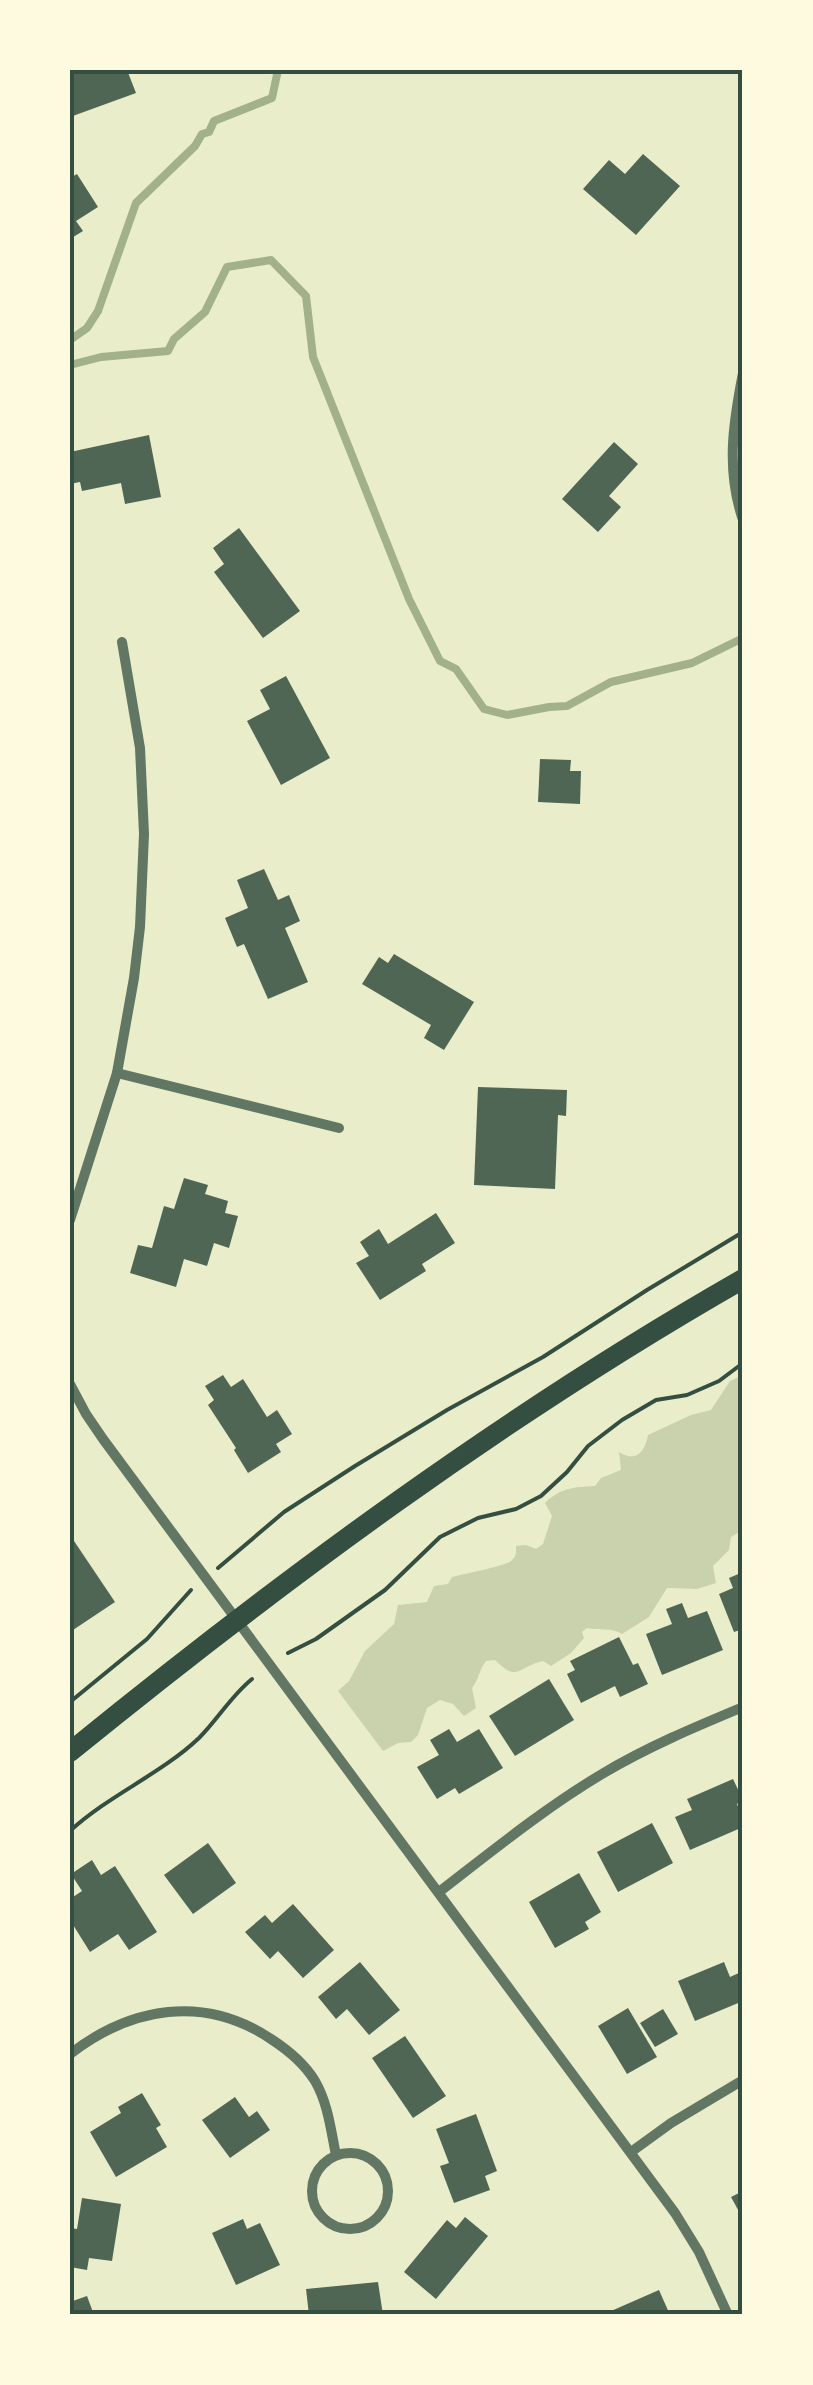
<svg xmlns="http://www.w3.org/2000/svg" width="813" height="2385" viewBox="0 0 813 2385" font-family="Helvetica,sans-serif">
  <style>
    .green { fill: #cad2ad }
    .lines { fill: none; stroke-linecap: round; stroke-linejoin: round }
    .stream { stroke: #a3b18a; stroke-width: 8 }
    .building { fill: #4f6655 }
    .path { stroke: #344e41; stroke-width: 4 }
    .minor { stroke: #617663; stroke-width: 10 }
    .secondary { stroke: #344e41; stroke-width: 20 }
    .neatline { fill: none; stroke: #344e41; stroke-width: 4 }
  </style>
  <rect width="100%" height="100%" fill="#e9edc9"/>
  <path class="green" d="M743,1375V1530L731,1537L729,1550L713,1566L716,1583L697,1589L667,1588L649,1617L622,1634C611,1627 600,1631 587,1628L582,1632L584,1638L571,1653L551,1666L543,1661C517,1667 518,1683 495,1660L486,1661C479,1670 479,1679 472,1688L476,1708L464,1716L453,1704L440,1700L427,1708L418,1735L411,1742L398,1743L383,1751L338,1691L349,1681L365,1651L394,1624L398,1605L427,1602L434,1586L448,1584L452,1577C463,1574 505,1566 511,1561C517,1556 516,1553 516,1546L526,1545L536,1549L543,1544L552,1516L545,1503C560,1488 574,1487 595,1486L601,1478L621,1470L619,1452C636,1463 645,1452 648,1435L691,1415L711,1410L730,1381Z"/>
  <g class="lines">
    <g class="stream">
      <polyline points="70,340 87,328 98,311 136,203 195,146 202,134 209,132 214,121 272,98 278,70"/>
      <polyline points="70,365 101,357 168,351 174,339 205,312 227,267 271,260 306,296 313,357 409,599 440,661 456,669 484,709 507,715 549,707 567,706 611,682 692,663 743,638"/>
    </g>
  </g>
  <g class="building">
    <polygon points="70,70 127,70 136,93 70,117 70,83 72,83"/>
    <polygon points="643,154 680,186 636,235 583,189 609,160 625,174"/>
    <polygon points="77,174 98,207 76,221 83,231 70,239 70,178"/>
    <polygon points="149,435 161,497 125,504 121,483 82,491 80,482 70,484 70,452"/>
    <polygon points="614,442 638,464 609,496 621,507 598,532 562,499"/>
    <polygon points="239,528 300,611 263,638 214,572 224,564 213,548"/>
    <polygon points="286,676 330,758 281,785 247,721 270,709 260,690"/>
    <polygon points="540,759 571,760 570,771 581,771 580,804 538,802"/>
    <polygon points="264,869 278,900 289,895 300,921 285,928 308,982 268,999 244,944 237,947 225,918 248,908 237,880"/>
    <polygon points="394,954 474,1002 444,1050 424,1038 431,1025 362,984 379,957 388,963"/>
    <polygon points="478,1087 567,1090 566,1116 558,1115 555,1189 474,1185"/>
    <polygon points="184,1178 208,1185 205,1194 228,1201 225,1213 238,1216 229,1248 214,1243 207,1266 184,1259 176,1287 130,1273 138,1245 152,1248 164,1206 174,1209"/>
    <polygon points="436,1213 455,1243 422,1264 426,1271 380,1300 356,1263 369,1256 360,1242 379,1229 388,1244"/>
    <polygon points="223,1375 231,1387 243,1379 267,1417 277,1410 292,1434 276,1444 281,1452 248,1473 234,1450 236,1448 208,1405 214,1400 205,1386"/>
    <polygon points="70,1535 115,1602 70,1632"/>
    <polygon points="743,1572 743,1629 734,1632 719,1594 733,1588 729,1578"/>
    <polygon points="682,1603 688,1618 707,1611 723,1650 662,1675 646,1634 672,1624 666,1609"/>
    <polygon points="619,1637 633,1665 638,1663 648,1684 620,1697 615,1686 581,1703 567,1674 575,1670 570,1661"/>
    <polygon points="549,1679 574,1720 515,1756 489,1716"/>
    <polygon points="449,1729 457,1742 479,1729 503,1768 459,1794 455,1788 437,1799 417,1767 439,1755 430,1740"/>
    <polygon points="733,1779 743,1800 737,1804 743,1819 743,1827 690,1850 675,1817 692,1810 687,1799"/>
    <polygon points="652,1823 673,1863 618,1892 597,1852"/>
    <polygon points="208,1843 236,1883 193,1914 164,1875"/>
    <polygon points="92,1860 101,1875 115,1866 157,1932 129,1950 118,1934 90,1952 70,1920 70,1899 82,1891 71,1874"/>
    <polygon points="579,1873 601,1912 585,1922 589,1929 555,1948 529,1902"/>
    <polygon points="293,1904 334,1950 303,1978 278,1951 270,1959 245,1932 265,1915 272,1923"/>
    <polygon points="360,1962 400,2010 369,2035 347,2009 336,2019 318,1997"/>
    <polygon points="724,1962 730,1977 741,1972 743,2001 695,2021 678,1981"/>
    <polygon points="628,2008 657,2057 627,2074 598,2026"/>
    <polygon points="663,2009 678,2034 655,2047 640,2023"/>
    <polygon points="405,2036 446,2096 413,2118 372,2058"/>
    <polygon points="142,2093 161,2125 156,2128 167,2147 116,2177 90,2132 121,2113 118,2107"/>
    <polygon points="235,2097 249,2117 257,2111 270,2130 230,2158 202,2120"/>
    <polygon points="476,2114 497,2171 485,2176 490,2190 454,2203 440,2166 449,2163 436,2129"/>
    <polygon points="743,2191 743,2219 731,2197"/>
    <polygon points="82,2198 121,2204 112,2261 89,2258 87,2270 70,2267 70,2228 77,2229"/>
    <polygon points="465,2217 488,2236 436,2299 404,2272 447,2220 456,2228"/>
    <polygon points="243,2219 247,2229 260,2223 280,2265 236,2285 212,2233"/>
    <polygon points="378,2282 383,2315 309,2315 306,2289"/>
    <polygon points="659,2290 670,2315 602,2315"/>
    <polygon points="87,2296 94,2315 70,2315 70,2302"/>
  </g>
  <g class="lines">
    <g class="path">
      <polyline points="218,1568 284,1512 355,1466 447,1410 543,1357 647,1290 743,1232"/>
      <polyline points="288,1653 316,1639 385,1590 440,1537 478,1518 516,1509 541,1496 567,1472 588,1446 622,1420 656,1400 687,1395 719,1381 743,1363"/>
      <polyline points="70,1702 147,1639 191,1590"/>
      <path d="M70,1831C109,1795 161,1774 199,1738C218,1719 231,1696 252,1679"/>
    </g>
    <g class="minor">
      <path d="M743,373C733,424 726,470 743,520"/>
      <polyline points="117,1073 339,1128"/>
      <polyline points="70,1220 117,1073 134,978 140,927 144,834 140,748 122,642"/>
      <polyline points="70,1384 86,1414 103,1439 675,2213 699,2252 728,2315"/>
      <path d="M439,1892C492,1851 545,1808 602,1774C647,1747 695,1727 743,1707"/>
      <path d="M70,2054C131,2007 204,1994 271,2039C288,2050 304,2063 315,2081C328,2103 331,2131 336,2155"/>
      <polyline points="631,2152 671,2123 743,2080"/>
      <circle cx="350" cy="2191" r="38"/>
    </g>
    <path class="secondary" d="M70,1752C283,1579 505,1415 743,1279"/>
  </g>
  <rect width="813" height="2385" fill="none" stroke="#fefae0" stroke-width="145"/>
  <rect x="72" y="72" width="668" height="2240" class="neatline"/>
</svg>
